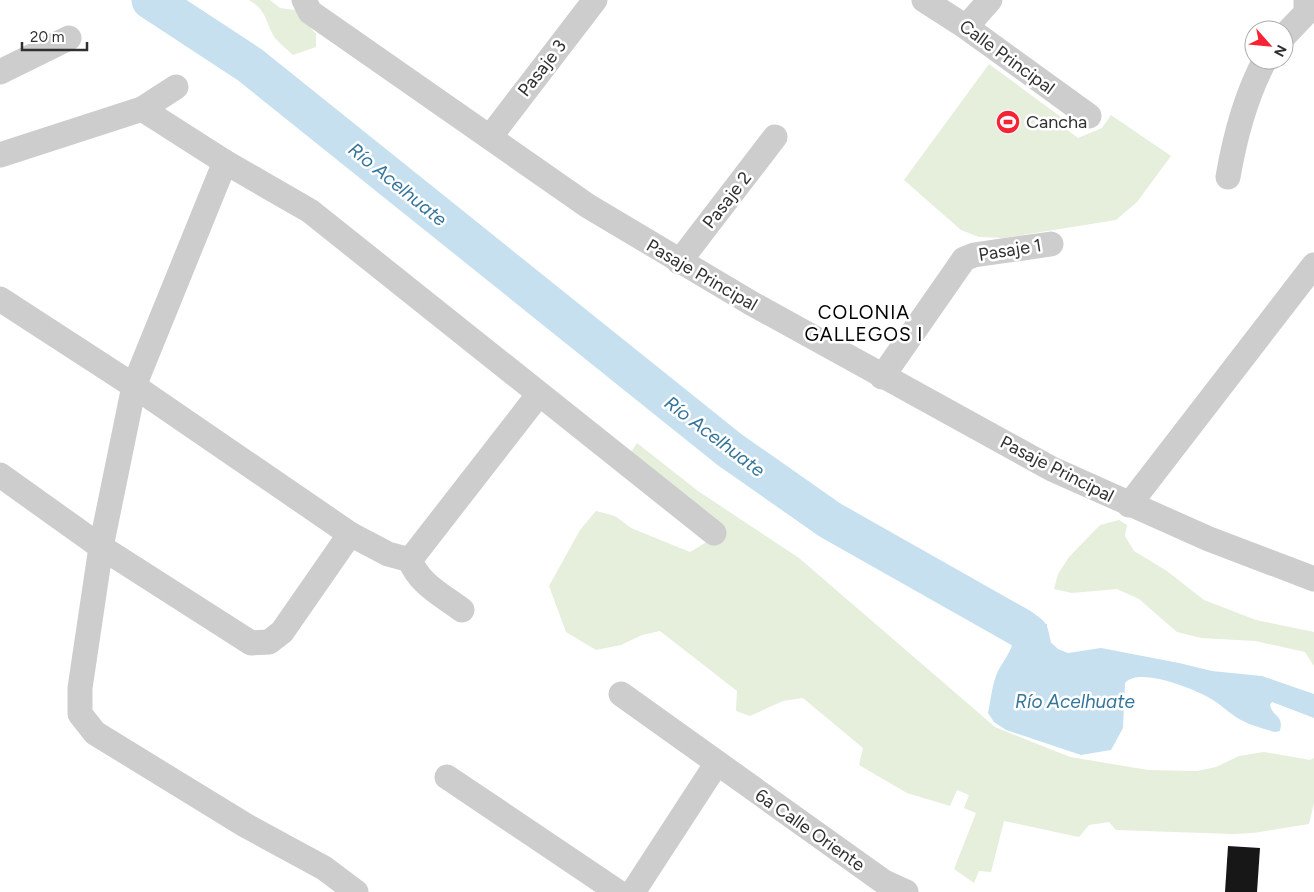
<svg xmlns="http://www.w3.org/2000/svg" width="1314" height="892" viewBox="0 0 1314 892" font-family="Figtree,sans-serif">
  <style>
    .green { fill: #e6eedc }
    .water { fill: #c7e0f0 }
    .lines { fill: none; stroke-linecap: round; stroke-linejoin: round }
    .river { stroke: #c7e0f0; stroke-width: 39 }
    .building { fill: #171717 }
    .minor { stroke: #cdcdcd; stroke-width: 25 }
    .labels { text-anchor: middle; stroke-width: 5; stroke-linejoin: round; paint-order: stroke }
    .street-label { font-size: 18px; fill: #303030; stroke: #fff }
    .poi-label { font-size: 18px; fill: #303030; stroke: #fff; text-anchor: start }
    .water-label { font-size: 19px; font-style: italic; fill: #35759b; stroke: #fff }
    .neighbourhood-label { font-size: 19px; letter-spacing: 1px; fill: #000; stroke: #fff }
  </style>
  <rect width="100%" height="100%" fill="#fff"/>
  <g class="green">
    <path d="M249,0H270L280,8L295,10L316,34V47L293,55C288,50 280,44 275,38C265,23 268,11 249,0Z"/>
    <polygon points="989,64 1061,117 1062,126 1078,138 1102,128 1111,115 1171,156 1137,202 1116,220 1004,238 979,237 961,230 904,180"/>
    <polygon points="637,443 698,491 799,558 995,727 1070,757 1148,770 1197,771 1216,767 1239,756 1264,752 1310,760 1314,758 1314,803 1309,824 1253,833 1233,834 1116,830 1109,822 1089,825 1079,837 1004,821 991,872 979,871 974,883 954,869 976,813 964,808 969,795 957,790 950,806 907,793 859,765 863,748 803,698 783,701 750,716 736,711 737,691 660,631 642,635 621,645 596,650 566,632 549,586 580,530 596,511 615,516 631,528 690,552 705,543 722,528 631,452"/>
    <polygon points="1119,520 1127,525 1125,536 1134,551 1167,571 1204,600 1256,620 1314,632 1314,666 1305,652 1255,641 1201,638 1177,632 1139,599 1117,589 1072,593 1054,589 1058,574 1069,557 1100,525"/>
  </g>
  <path class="water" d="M996,613L1047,624V639L1058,649L1068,653L1101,648L1179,663L1212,671L1262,676L1314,694V718L1272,702L1270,705C1273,718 1284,714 1280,731L1275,732C1264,729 1252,726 1241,720C1231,715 1223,706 1213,700C1197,690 1139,666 1125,683L1123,728L1111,750L1081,755L1006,730L994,722L988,713C991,699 992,684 998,671C1004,660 1011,652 1014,639Z"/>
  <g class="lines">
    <polyline class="river" points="151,0 250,65 730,450 830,520 1021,628 1029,634 1032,647"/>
  </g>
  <polygon class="building" points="1228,846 1260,848 1257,892 1225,892"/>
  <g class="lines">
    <g class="minor">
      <polyline points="304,0 310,12 588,206 751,303 1052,469 1209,539 1314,579"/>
      <polyline points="924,0 966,27 1089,116"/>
      <polyline points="966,27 990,0"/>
      <polyline points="1284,36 1306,13 1306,0"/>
      <polyline points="0,72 69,38"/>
      <polyline points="142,109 225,162 310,211 714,533"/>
      <polyline points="490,137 595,0"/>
      <polyline points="0,155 142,109 176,87"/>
      <polyline points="225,162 134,386 101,547 80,688 80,714 95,733 245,825 324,868 356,892"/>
      <path d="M1228,177C1235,136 1245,97 1265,60"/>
      <polyline points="679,262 775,137"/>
      <path d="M0,299L134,386L350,534L388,554L410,560C419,584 442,595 462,610"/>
      <polyline points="882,377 964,259 974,255 1051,244"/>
      <polyline points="0,475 101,547 251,643 269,642 282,632 350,534"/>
      <polyline points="1129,505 1314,265"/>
      <polyline points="410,560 539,394"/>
      <polyline points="621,694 884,882 906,892"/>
      <polyline points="447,777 618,892"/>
      <polyline points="633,892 717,763"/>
    </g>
  </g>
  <defs>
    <g id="stadium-disc" transform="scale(1.25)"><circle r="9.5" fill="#f72234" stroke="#fff"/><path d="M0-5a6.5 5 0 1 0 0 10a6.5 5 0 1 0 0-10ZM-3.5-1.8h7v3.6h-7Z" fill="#fff"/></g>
  </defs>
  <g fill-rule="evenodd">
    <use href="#stadium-disc" x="1008" y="122"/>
  </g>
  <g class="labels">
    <g class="street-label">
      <text transform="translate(1007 57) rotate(36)" y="6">Calle Principal</text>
      <text transform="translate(542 68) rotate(-52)" y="6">Pasaje 3</text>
      <text transform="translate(727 200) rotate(-52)" y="6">Pasaje 2</text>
      <text transform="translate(1010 250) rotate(-9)" y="6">Pasaje 1</text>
      <text transform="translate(702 275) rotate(30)" y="6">Pasaje Principal</text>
      <text transform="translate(1057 469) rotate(27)" y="6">Pasaje Principal</text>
      <text transform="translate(810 830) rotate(35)" y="6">6a Calle Oriente</text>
    </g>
    <g class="poi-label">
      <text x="1026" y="128">Cancha</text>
    </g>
    <g class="water-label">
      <text transform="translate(398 184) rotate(39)" y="7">Río Acelhuate</text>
      <text transform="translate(715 436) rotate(37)" y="7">Río Acelhuate</text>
      <text x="1075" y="708">Río Acelhuate</text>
    </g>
    <g class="neighbourhood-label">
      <text x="864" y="319">COLONIA<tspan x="864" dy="22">GALLEGOS I</tspan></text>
    </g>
  </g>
  <g transform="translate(1269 45) rotate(117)"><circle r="24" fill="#ffffff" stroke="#acacac"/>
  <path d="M0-4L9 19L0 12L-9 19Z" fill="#f72234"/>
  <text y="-8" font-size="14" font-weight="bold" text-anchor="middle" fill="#303030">N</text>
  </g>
  <path d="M22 42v8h65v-8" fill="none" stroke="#303030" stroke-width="2.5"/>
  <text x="30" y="42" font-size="15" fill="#303030" stroke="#ffffff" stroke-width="4" paint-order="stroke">20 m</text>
</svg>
